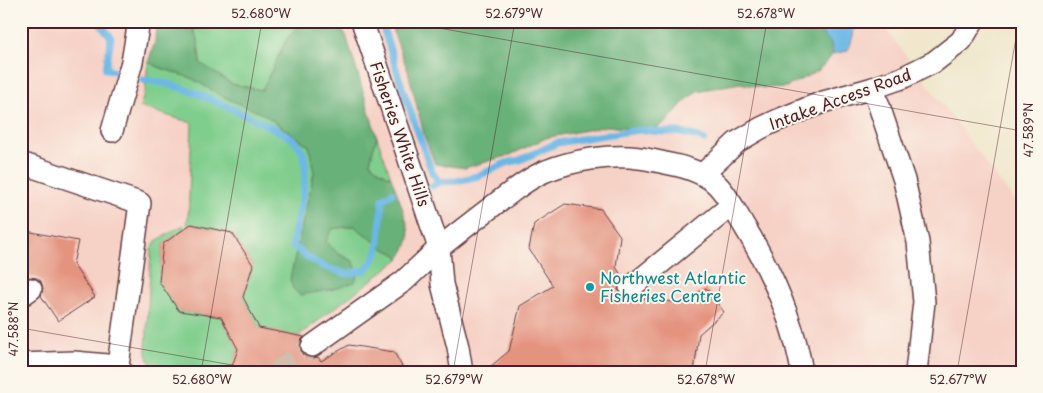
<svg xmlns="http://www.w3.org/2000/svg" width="1043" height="393" viewBox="0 0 1043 393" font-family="'Playpen Sans',sans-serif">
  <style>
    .built { fill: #f6d1c6 }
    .green { fill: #80ce8d; stroke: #65765c }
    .forest { fill: #68b178; stroke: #596852 }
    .water { fill: #6cb8e5; stroke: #5b6c88 }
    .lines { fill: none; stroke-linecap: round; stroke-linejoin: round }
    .stream { stroke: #6cb8e5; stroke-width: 7 }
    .building { fill: #e4937f }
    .minor-tunnel { stroke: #cfbfac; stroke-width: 21; stroke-dasharray: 21 11; stroke-linecap: butt }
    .minor-casing { stroke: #633d43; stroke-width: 24 }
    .minor { stroke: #fff; stroke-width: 21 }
    .ticks { fill: none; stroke: #4a1f2b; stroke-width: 1; stroke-opacity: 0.45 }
    .culture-dot { fill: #0f9aa8; stroke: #fbf7ec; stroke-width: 2 }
    .labels { text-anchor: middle; stroke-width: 4; stroke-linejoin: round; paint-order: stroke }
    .street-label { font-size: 16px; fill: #4a1f2b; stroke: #fbf7ec }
    .culture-label { font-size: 16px; fill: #0d838f; stroke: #fbf7ec; text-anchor: start }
    .neatline { fill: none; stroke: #4a1f2b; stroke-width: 2 }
    .ticks-label { font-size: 12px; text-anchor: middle; fill: #4a1f2b }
  </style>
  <rect width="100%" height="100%" fill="#fbf7ec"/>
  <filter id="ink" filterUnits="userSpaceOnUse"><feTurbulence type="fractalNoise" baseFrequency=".02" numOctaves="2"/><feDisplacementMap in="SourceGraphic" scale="10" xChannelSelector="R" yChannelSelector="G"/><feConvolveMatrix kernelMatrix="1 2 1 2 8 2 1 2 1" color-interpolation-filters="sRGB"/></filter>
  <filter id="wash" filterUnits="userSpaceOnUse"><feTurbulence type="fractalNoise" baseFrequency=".0096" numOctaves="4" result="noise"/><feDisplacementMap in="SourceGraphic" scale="20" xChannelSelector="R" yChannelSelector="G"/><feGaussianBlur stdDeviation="1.12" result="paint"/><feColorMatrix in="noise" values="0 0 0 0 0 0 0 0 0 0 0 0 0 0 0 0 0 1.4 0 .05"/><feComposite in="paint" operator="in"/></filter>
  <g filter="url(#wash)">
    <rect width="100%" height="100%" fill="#f0e7cc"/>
    <polygon class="built" points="21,21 880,21 1022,211 1022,372 21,372"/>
    <g class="green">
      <polygon points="191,21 309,21 302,23 288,37 262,90 232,84 200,63 198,42"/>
      <polygon points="148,62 161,68 191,78 224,97 265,115 309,146 314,173 290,279 353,261 337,253 325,241 332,229 354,226 383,248 397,255 399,259 298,336 259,328 243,297 253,265 232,233 191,224 188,226 186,221 188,219 192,123 140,107 145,91"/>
      <polygon points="377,137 391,177 380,171 370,163 373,149"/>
      <polygon points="183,225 185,228 163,244 159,282 179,311 221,317 238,349 230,372 157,372 150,363 146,351 151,249 156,241"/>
    </g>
    <g class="forest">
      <path d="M156,21H191L198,42L200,63L232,84L262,90L288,37L302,23L309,21H331L337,23L346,35L377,137L373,149L370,163L380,171L391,177C396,191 410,225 409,238C408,245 403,253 399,259L397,255L383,248L354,226L332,229L326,241L337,253L353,261L358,272L355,282L334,289L300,295L293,289L290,279L314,173L309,146L265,115L224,97L191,78L161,68L148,62L155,42Z"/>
      <polygon points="389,21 810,21 832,44 833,54 818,71 786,87 763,88 740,83 697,91 681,105 667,122 651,131 607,126 546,138 510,155 465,168 435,164 424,135 408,71"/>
    </g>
    <path class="water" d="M810,21H856C853,33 853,41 847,51L833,54L831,43Z"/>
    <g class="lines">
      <g class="stream">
        <polyline points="98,21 111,37 106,69 113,71"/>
        <polyline points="381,21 402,87 432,172 439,182"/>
        <path d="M143,80C182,83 224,105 260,122C269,126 287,134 294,140C297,143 303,151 304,156C309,181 297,220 292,245L307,257L322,266L347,274L365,270L372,263L378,248L383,199L392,193"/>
        <polyline points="432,186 439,182 457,181 478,176 506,163 520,160 557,143 598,136 639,130 663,132 678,132 699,137 704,140"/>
      </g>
    </g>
    <g id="blocks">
      <g class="building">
        <polygon points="565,204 601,209 620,236 616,267 623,278 619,283 618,290 620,295 625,299 632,300 638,298 682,303 706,288 724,312 699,334 694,372 484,372 509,351 520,306 553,286 529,249 534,224"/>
        <polygon points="191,224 232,233 253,265 243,297 259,328 304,337 300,341 300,347 302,354 307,358 313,358 318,357 321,361 349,345 394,352 405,372 230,372 238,349 221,317 179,311 159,282 163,244"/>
        <polygon points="21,230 78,241 73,264 95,297 58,321 41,296 43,288 41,281 37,278 30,277 21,281"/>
      </g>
    </g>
  </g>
  <g filter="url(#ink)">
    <use href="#blocks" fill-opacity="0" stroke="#633d43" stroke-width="1"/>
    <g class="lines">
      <polyline class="minor-tunnel" points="277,372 312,346"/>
      <g class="minor-casing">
        <g id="minor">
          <polyline points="873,88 904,180 918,242 924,302 916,372"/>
          <polyline points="112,131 132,62 139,21"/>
          <polyline points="21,163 140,203 118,366 122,372"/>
          <polyline points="703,174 737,142 761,128 778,120 823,102 873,88 902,78 934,62 961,41 973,21"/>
          <polyline points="630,288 732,205"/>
          <polyline points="21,296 31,289"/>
          <polyline points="312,346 404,281 439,248 362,21"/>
          <polyline points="21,364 74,362 118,366"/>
          <path d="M461,366L458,347L442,284L439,248C460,231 481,215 502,199C516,189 530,177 546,171C573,160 611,154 639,158C648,159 656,161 665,163C682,166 700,171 714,182C724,190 733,207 740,219C769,266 793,317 802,372"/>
        </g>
      </g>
      <use href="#minor" class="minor"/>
    </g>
  </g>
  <path class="ticks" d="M399,21L1022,131M21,328L272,372M201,372L262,21M453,372L515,21M705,372L767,21M957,372L1019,21"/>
  <circle class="culture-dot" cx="590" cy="287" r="5"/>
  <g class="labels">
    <g class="street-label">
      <text transform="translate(840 99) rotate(-20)" y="6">Intake Access Road</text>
      <text transform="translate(400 134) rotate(71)" y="6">Fisheries White Hills</text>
    </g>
    <g class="culture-label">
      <text x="600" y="284">Northwest Atlantic<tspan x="600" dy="18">Fisheries Centre</tspan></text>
    </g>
  </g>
  <rect width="1043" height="393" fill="none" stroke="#fbf7ec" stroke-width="55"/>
  <rect x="28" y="28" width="988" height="338" class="neatline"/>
  <g class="ticks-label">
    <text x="261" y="18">52.680°W</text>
    <text x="514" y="18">52.679°W</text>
    <text x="766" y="18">52.678°W</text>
    <text transform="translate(1029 130) rotate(-90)" y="4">47.589°N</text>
    <text transform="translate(14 329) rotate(-90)" y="4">47.588°N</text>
    <text x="202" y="384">52.680°W</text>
    <text x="454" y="384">52.679°W</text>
    <text x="706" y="384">52.678°W</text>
    <text x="958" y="384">52.677°W</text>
  </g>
</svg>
